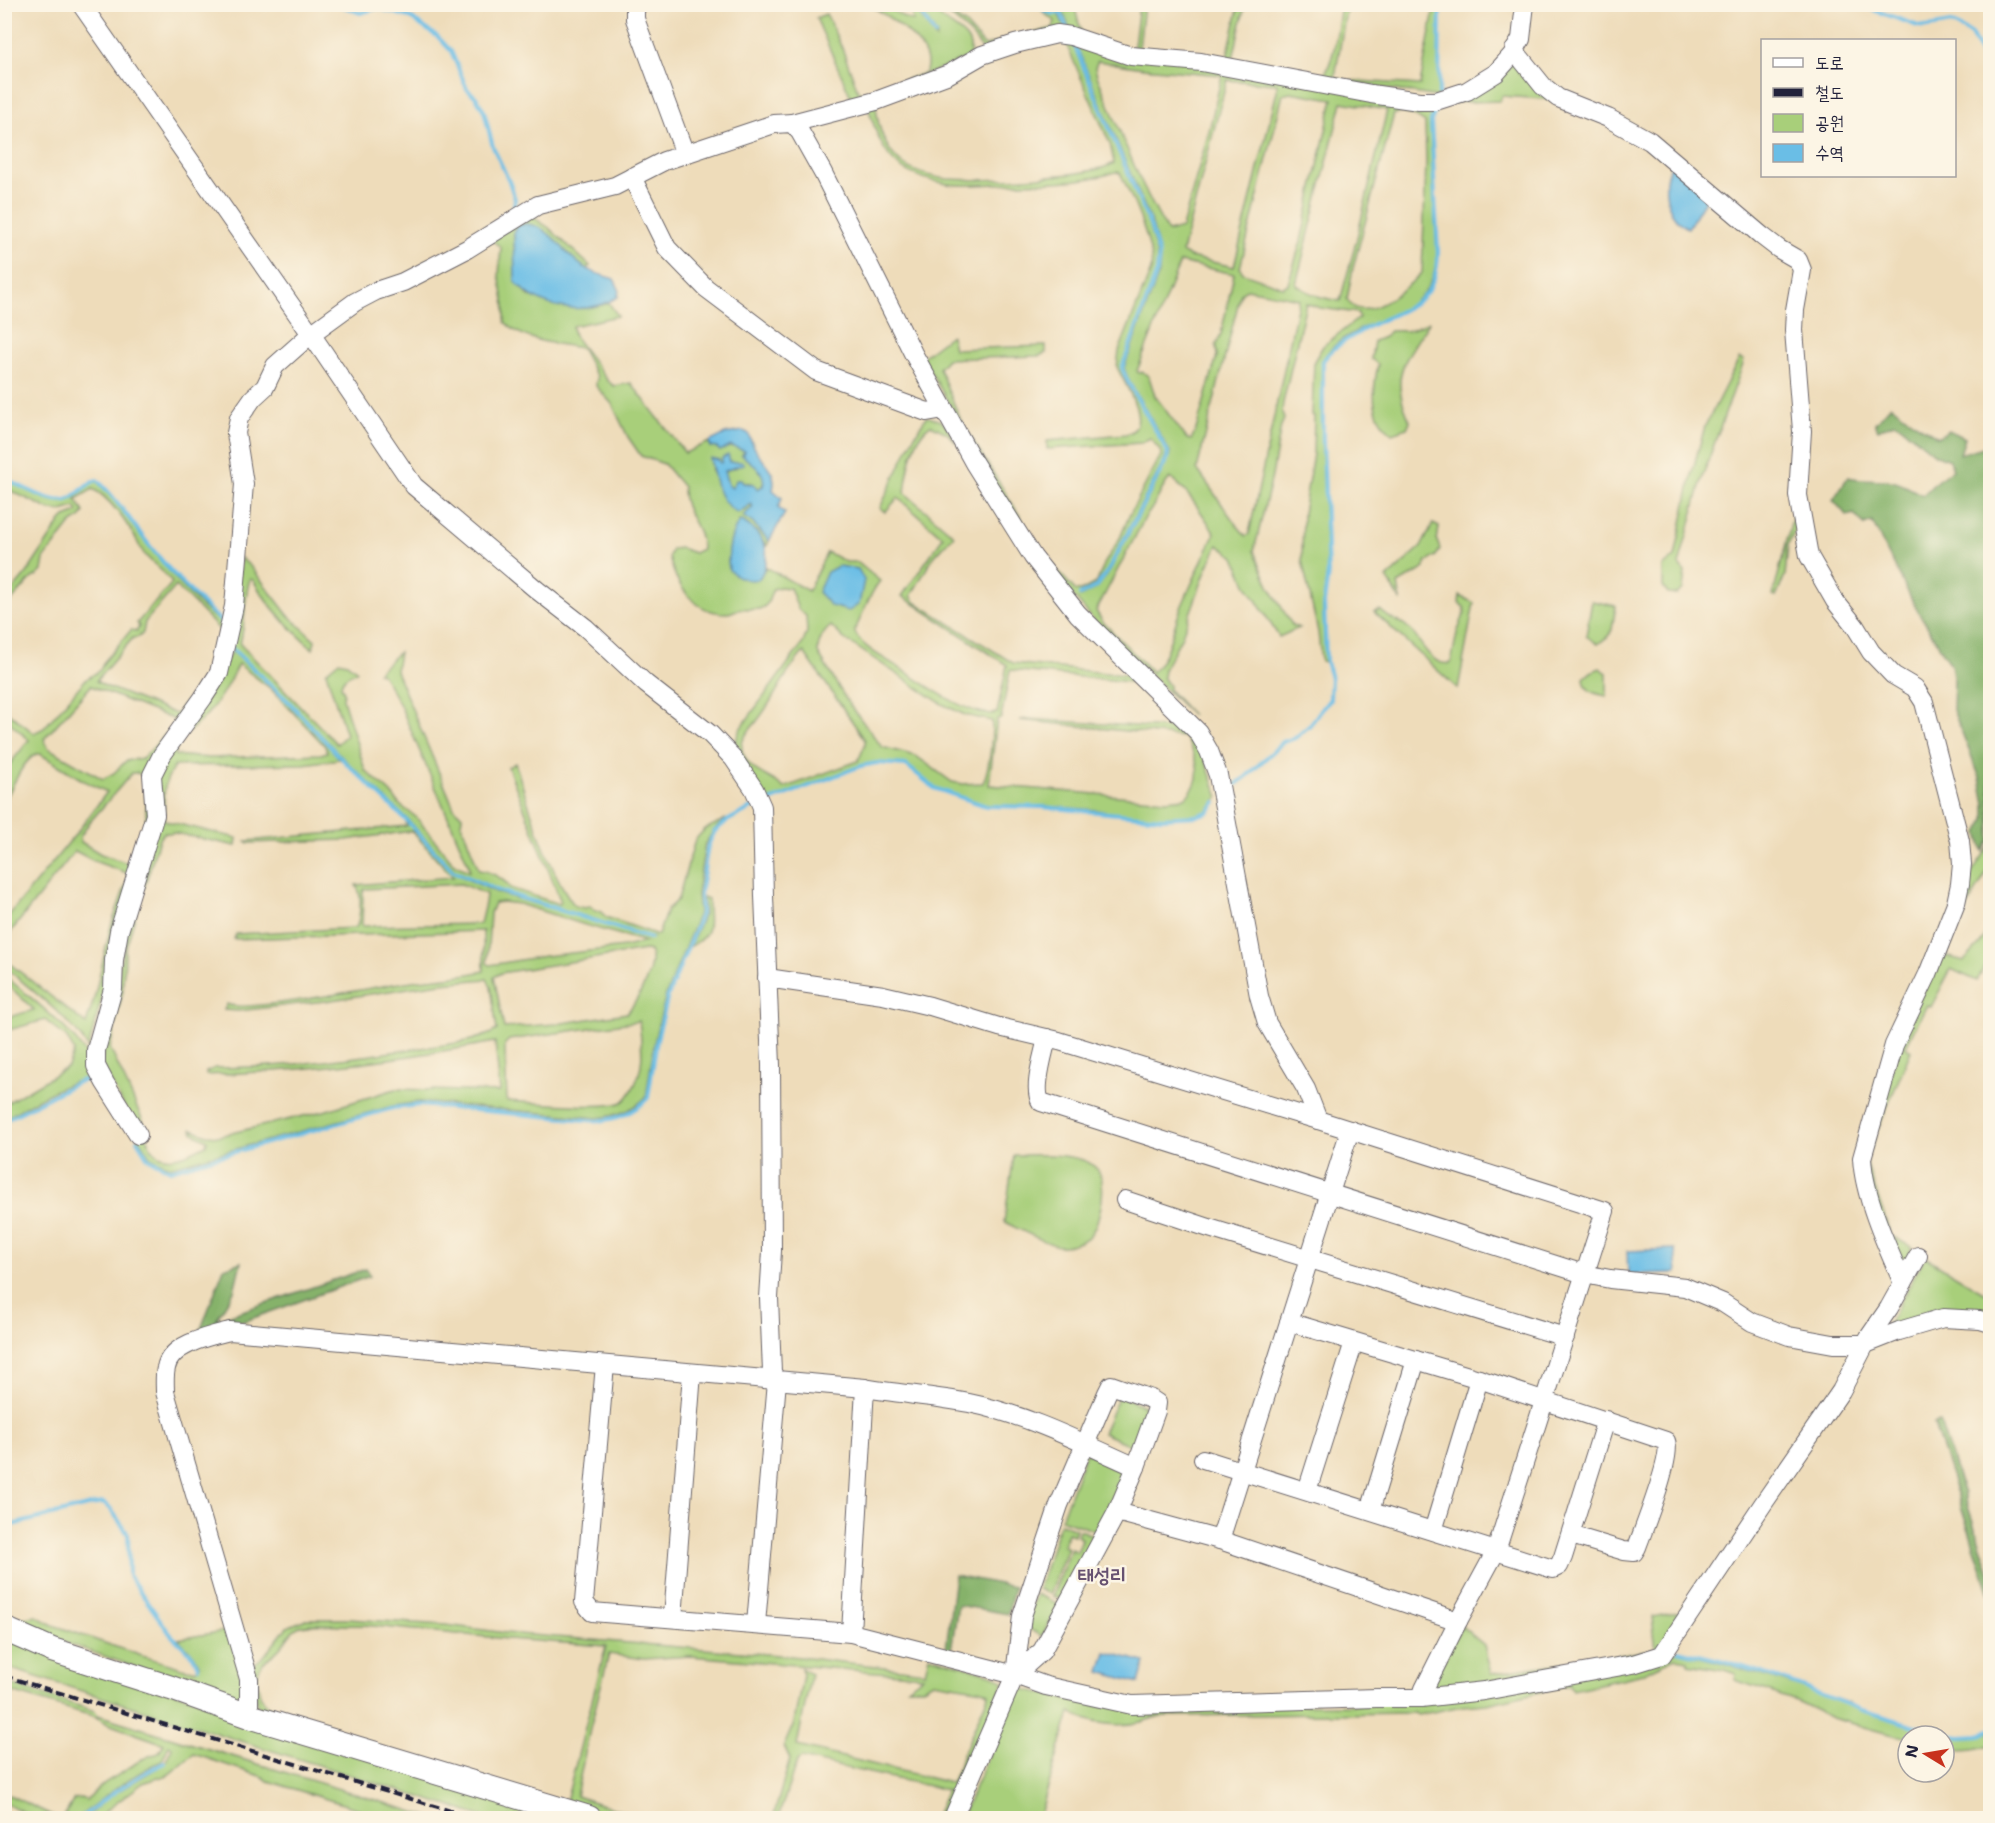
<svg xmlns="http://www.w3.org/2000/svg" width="1995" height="1823" viewBox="0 0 1995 1823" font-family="'Shantell Sans','Poor Story',sans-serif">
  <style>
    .green { fill: #a8cf7a; stroke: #65785a; stroke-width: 1.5; fill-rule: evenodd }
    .forest { fill: #86b26a; stroke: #546a52; stroke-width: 1.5 }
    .water { fill: #6abee6; stroke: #467090; stroke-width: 1.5 }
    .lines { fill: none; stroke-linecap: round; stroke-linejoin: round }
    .stream { stroke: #6abee6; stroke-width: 4 }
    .minor-casing { stroke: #696367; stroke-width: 20 }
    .major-casing { stroke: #696367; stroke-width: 26 }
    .minor { stroke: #fff; stroke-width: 18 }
    .major { stroke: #fff; stroke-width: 24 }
    .rail { stroke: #22223b; stroke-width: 4; stroke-dasharray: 9 4.5; stroke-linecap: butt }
    .labels { text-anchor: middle; stroke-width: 5; stroke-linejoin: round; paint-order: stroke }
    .quarter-label { font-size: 20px; font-weight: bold; fill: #675271; stroke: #fcf5e5 }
  </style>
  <rect width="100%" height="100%" fill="#fcf5e5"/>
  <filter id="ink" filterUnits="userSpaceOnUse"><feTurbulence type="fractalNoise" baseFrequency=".0167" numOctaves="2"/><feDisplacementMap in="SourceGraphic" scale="12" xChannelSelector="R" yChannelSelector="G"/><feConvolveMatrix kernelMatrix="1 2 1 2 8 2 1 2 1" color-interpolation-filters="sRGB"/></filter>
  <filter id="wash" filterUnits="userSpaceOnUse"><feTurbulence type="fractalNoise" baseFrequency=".008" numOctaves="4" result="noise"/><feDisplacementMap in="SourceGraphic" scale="24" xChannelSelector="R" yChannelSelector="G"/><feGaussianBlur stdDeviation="1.35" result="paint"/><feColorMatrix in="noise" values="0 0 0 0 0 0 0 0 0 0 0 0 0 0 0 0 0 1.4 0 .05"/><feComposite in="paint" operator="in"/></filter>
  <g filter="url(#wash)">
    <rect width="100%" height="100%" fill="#eedcba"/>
    <g class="green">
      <path d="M870,5H885L905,18L913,21L912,13L907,5H913L936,39L937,35L917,5H931C935,10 938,16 944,20C956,30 976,37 969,57L854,104L816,18L826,14L842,48L858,91L864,94L925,73C938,47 888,17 870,5Z"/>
      <polygon points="1038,5 1041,5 1044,11 1059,15 1067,33 983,50 969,32 939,7 965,24 985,46 1053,28 1055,21 1045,14"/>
      <polygon points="1060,5 1074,5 1082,35 1071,32"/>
      <polygon points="1139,5 1144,5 1139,48 1133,53"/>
      <polygon points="1239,5 1245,5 1232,63 1226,62"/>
      <path d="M1341,5H1347L1335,77L1344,80L1420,85L1435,5H1440L1438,97L1261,68L1324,75C1336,56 1337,27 1341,5Z"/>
      <path d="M1064,39L1071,40L1149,226L1157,255L1156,272L1121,368L1127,383L1167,452L1165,459L1107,570L1096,585L1080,594V597L1098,587L1109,572L1168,460L1170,452L1129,381L1124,368L1159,273L1160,255L1152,224L1074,40L1437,105L1430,120L1437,252C1436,328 1352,310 1322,361V441L1327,573L1323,602L1325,662L1321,661L1318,632L1302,560L1303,513L1313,454L1314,416L1312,415L1314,361L1323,346L1359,318L1358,313L1320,308L1306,303L1283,403L1282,412L1284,419L1281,426L1272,476L1254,551L1270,588L1292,625L1299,628L1279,637L1246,584L1235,557L1218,545L1207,568L1181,638L1164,670L1163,677L1169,686V690L1192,715L1091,617L1034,550L922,357L951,335L954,349L1046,346V353L1039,356L947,359L939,368L962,423L1036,542L1055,568L1076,591H1081L1097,582L1104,564L1120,538L1129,516L1161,455L1160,450L1150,438L1141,443L1047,449V441L1126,434C1154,427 1124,383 1117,367L1119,351L1151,270C1155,248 1133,200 1123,179L1120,173L1116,172C1082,183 1047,182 1011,183C990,184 968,187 947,184C931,181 913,176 900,167C881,152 875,129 868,107L876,104C877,126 885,151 904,165C916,173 933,177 947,179C979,181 1090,178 1114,163L1110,144ZM1098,61L1143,68L1222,75L1209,131L1182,228L1168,232C1138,183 1120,129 1097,76L1095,67ZM1227,80L1277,84V91L1234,267L1190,257L1182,252ZM1290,92L1333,99L1301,241L1288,284L1283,287L1243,273L1240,268L1283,94ZM1342,102L1387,110L1356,242L1340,301C1322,298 1310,295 1296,284ZM1403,113L1413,115L1425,123L1426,162L1422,273C1408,286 1362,329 1347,299L1353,268L1394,114ZM1180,262L1234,274L1221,334L1216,345L1217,356L1195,433L1191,440L1187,439L1155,396L1149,377L1143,372L1139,373L1137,371ZM1247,289L1299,299L1249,534L1246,536L1235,523L1197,469L1240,296L1243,291ZM1170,478C1188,489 1203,516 1215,533C1204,556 1194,578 1184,601C1174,621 1169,659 1152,672L1102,621L1096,611L1146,516C1156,506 1160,489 1170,478Z"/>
      <polygon points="1515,58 1557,100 1502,96 1500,101 1440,103"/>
      <path d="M528,214L548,227L590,266L586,269L566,253L544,230L514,231L516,282L529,296C561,304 576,313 609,303L618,316L572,326L574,336L608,381L614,386L631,383L685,453L709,442L711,447C723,449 734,444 745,451L742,455C751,463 761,468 765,480L761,488L757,490L751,483H743L737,480L732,488L728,485L724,471L737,467L736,463H719V460L711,459L712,473L743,511L750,504L753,507L744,516L754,524L769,541L767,546L754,530L740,520L734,531L728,562L759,578L766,567L808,591L827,552L846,562H857L880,581C869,594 863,614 855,630V633C864,649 883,657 898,667C921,681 970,719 997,713L1007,665L902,596L943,537L898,498L885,512L880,508L912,440L926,417C945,418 948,428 956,443L947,433L931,425C913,435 907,474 905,493L954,535L932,559L911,596L915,602L1013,663L1133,676L1140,683L1010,670L1001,718L997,719L989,785L1166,800L1185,798C1206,779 1197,758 1185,737L1019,720L1028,719L1181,729L1184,725L1196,737L1219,797L1207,811L1196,815L1162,817L1126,815L1097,810L1042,806L986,805L935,788L906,764L877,762L861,765L765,802L732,751L740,729L803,643L807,632L806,616L798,609L790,588L780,587L773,589C770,594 770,601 766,605C759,613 748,607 739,609C735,610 732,613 727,613C694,614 675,584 669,556L672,549L681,548L694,553L702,549C701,523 682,514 683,487L664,464L641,456L628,437L612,404L596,386L597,377L581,348C555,343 523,342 505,322V305L499,275L501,247L490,239ZM831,626L843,638L942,704L965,715L992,721C992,742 991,764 983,783L963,784L952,782L916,756L882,747L847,701L818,653C817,644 823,632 831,626ZM804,652L865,740V745L858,761L784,788C772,776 753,774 745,757C743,754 741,748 742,744C743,735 752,728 757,721C775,699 784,672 804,652Z"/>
      <path d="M1429,322C1405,362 1388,374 1410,421L1407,428L1392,433C1369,415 1373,390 1378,364L1371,359L1374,341L1384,337L1390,331C1397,330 1404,332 1410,330C1417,328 1421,324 1429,322Z"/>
      <polygon points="1739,359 1744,360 1742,367 1703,475 1679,565 1685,572 1683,589 1677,594 1668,594 1663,587 1663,567 1675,557 1693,469 1705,426"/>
      <path d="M5,479C19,486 53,507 68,500C78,495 85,484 96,481C112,495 122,511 135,528C160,560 190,600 223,624L217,672L162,748L152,809L88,1050C81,1027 25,985 5,967V960L86,1024L94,999L111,926L129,876L127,873L94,861L75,851L5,939V920L75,835L107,792L84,781L40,754H36C21,763 14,785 5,800V770L29,740L5,718V710L34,733L44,728L85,680L100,670L104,662L131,630L137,631L139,626L137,623L172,583C165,572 154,565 146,556C141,551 139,545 136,539C125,521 111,499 93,489L76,499L84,512L81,517L71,524L60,538L44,559L42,571L38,575L32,578L5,608V599L27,573L61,521L65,517L78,512L75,507L62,511L50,510L5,488ZM176,586L220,630L214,669L176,714L105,686L96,681L133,638L139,637L143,633L145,622ZM91,686L175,720L171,729L143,758L126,761L114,773L103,779L48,748L44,739ZM132,773H137L146,777V825L134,862L130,864L101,854L81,842L80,837L89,823Z"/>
      <polygon points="1796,503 1798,525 1788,545 1785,575 1776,597 1773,596"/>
      <polygon points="1433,524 1439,527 1437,541 1440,549 1436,556 1426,562 1425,568 1398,584 1401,601 1387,578 1421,547"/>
      <path d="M241,558L251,567L288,615L315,640L313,649C288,626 271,610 253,580L250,579C243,601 246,623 240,644L337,744L346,735L326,672L339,661L347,663L357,671C350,675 342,677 341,686L344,692L343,699L365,770L391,793L400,805L416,817L454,864L469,871V866L400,705L383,675L378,672L399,652L396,671L454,808L462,816L461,823L479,870C490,871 505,879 510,888L559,904L561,902L508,767L515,763C529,805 548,872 575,906L585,908L590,906L595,911H600L606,917L658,935L667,910L678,899L695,840L705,829L726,819L714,830L705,844L697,895L699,913L666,995L655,1038L646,1097C632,1111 617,1116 597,1118L419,1102L393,1106L170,1167L150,1157L138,1138L142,1134L147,1136C154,1170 186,1156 206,1145L207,1140L193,1133L192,1129L207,1135L219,1136L324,1111L395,1089L500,1092L495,1042C399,1060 303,1071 206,1075V1072L215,1068C281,1068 347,1059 412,1049C437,1046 476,1043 497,1030L491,987L487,979L441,983L325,1001L238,1011L224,1010L227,1004C244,1014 378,986 406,982C431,978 459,977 484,971L483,931L234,939L236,934L354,928L357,926C360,914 363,896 356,885L453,877L412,831L346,840L248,843L246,841L407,826L406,821L453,872L469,880L498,893L654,938L499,890L454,870L407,819L342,757L290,702L233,650L229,642ZM461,884L486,894L485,903L480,924L362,926L363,891L365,889ZM502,902L519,904L585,925L646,942L625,947L545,956L490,965L487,963L490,913L494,903ZM645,950L650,951C656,967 638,1000 627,1013L556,1024L504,1028L494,977L501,973ZM639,1021C642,1048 646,1067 631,1092C628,1096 626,1100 622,1102C609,1110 528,1102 507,1101L505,1050V1044L509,1040Z"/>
      <path d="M1460,596L1474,603L1458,689L1374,612L1380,610C1384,613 1388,617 1392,619C1396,622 1401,622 1405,625C1420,636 1429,668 1451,663L1457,633L1465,612L1464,607L1459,603Z"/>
      <polygon points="1592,601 1616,606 1611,634 1598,644 1586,636"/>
      <path d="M232,651L289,703L340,759L304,764L175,766C162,782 164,797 164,817L166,821L237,838L236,846L175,833H164L159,839L125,950C126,964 122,978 123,991L110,1048L145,1125L138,1131L101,1064L157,774ZM238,664L271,689L325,746L327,752L321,754L210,758L174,755C178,736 198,726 209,712C221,698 230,681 238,664Z"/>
      <path d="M1600,668L1607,673V696C1595,694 1585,692 1584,678L1591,672Z"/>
      <path d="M1990,845V867L1967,907L1945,956L1964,961L1980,944L1988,929L1987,921L1990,916V956L1977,981L1951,969L1931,1007L1927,1005L1906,1046L1911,1051L1877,1131L1866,1162L1891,1236L1912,1247L1902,1271C1888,1242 1865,1190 1865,1159L1898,1045L1930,976L1963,891L1972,872Z"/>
      <path d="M703,897L708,899C707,923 716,933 689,947L704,914Z"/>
      <path d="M5,976C40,1006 90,1040 101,1089C98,1086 94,1081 91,1079C79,1074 17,1111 5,1119V1104L68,1067L74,1051L67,1038L45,1020L5,1031V1018L34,1010L5,982Z"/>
      <path d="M1014,1155C1035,1155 1080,1152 1095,1167C1109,1179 1101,1224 1089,1236C1083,1242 1068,1247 1059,1246C1049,1245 1015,1227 1004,1222Z"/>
      <polygon points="1925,1257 1990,1296 1990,1319 1885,1330"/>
      <polygon points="1119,1395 1148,1408 1132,1446 1103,1433"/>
      <polygon points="1086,1452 1130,1471 1101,1533 1061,1519"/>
      <polygon points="1060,1523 1076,1529 1074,1535 1068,1533 1063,1546 1068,1548 1049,1594 1038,1589"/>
      <polygon points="1079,1530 1098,1537 1062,1600 1052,1596 1071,1549 1077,1552 1082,1539 1077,1536"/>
      <polygon points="1036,1594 1060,1605 1042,1636 1025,1627"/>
      <polygon points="1687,1610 1659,1652 1434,1691 1432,1682 1461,1626 1484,1645 1491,1674 1656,1649 1652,1617"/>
      <polygon points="5,1612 19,1619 36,1616 53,1625 142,1656 186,1669 195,1670 200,1666 194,1655 178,1639 230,1630 242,1664 241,1697 234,1701 5,1622"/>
      <path d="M306,1619H348L446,1625L506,1633L791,1656L925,1672L929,1656L994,1675L1004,1682L946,1818H935L947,1790L801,1758L797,1761L778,1818H773L790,1759L784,1746L794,1723L803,1675L801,1668L811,1674L797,1746L951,1783L989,1693L983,1690L933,1682L923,1688H908L923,1676L690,1656L644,1659L609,1654L590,1729L576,1796L643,1818H618L566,1802L606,1646L508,1639L363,1625C347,1627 310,1621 298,1627C288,1632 287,1641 280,1648C275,1654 264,1660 260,1667C257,1671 257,1680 258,1685C260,1709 280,1713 299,1722L259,1708L256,1702L254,1664L264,1656L287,1627Z"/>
      <polygon points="4,1638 569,1818 487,1818 5,1667"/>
      <path d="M1678,1651L1723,1663L1781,1681L1848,1703L1862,1711L1939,1734L1960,1738L1979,1737L1990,1731V1745C1976,1750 1960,1751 1944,1748V1736H1908V1739L1832,1718L1799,1702L1735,1680L1736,1674L1724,1670L1689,1664V1660L1676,1658L1639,1675L1573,1690L1570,1685L1487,1704L1462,1706L1418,1715L1414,1713L1165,1716C1156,1717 1150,1719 1141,1722C1119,1728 1090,1724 1070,1712L1039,1818H961L1019,1688L1097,1705H1362Z"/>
      <path d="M5,1683L95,1711L98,1715L434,1818H388L268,1781L263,1777L194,1754L168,1775L143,1783L107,1810L98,1818H85L110,1796L165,1763L172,1747L169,1745L162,1761C130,1776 105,1796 78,1818H63L74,1799L81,1798L86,1800C93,1797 94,1791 100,1787C106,1781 113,1778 120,1774C137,1763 138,1759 159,1753L164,1744L108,1724L96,1717L5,1690Z"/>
      <polygon points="5,1793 58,1818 36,1818 5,1803"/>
    </g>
    <g class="forest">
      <path d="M1891,405L1912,421L1938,437L1949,430L1965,438L1960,454L1990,445V840L1983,851L1978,833L1985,820V804L1980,778L1953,710L1954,680L1951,665L1916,608L1872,522L1864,525L1854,514L1847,516L1833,500L1848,477C1864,481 1877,478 1891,481C1903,483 1912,490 1923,495L1938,480L1953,470L1949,460L1935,454L1898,424L1894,423L1878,430L1875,423Z"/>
      <polygon points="241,1262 234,1291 216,1320 366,1269 370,1276 245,1321 239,1321 201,1333 201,1329 224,1268"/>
      <polygon points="1940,1422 1990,1573 1990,1594 1934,1424"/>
      <polygon points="955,1575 1014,1587 1008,1614 958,1605 951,1650 946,1649"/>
    </g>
    <g class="water">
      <path d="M1673,164L1709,194L1688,228C1684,226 1679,223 1676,219C1665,206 1661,176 1673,164Z"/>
      <path d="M525,224C550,224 564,255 584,267C593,273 604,276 614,279L619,289L618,297C584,317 541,310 515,282L514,231L517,226Z"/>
      <path d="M743,431L748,433C751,441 754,448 759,455C768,467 777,474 773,490L782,498L778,508L785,513L769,541L754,524L743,516L753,507L751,504L738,513C717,503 715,478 710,458L719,460L720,463L722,462V458L728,455L729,457V462H742L744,464L724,471L728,485L732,488L737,479H741L743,483L754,484L757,489L763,486C767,471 751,464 742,455L745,451L731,446L720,451L717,448L711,447L709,442L725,434Z"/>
      <path d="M741,520C764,535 775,552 759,579C748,582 738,578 729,570C727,555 730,531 741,520Z"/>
      <polygon points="838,566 858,569 864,580 859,604 849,611 831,606 818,592 827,572"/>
      <polygon points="1675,1249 1677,1273 1628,1274 1627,1251"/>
      <polygon points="1106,1652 1145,1662 1139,1683 1100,1672"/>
    </g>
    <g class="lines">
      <g class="stream">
        <polyline points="337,4 360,13 378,8 409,17 438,37 451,51 467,89 476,97 484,111 493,147 509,181 515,199 513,211"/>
        <polyline points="915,4 935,35"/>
        <polyline points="1041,4 1044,10 1053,14 1060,13"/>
        <polyline points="1058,4 1067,29"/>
        <polyline points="1857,4 1918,26 1929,27 1951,23 1971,34 1990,72"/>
        <polyline points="1074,44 1150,225 1159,255 1157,272 1122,368 1128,382 1168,452 1167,459 1108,571 1097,586 1080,595"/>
        <polyline points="1439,94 1440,4"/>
        <path d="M4,478C19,485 51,504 66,500C78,497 85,483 97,480C121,502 137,532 159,557C178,581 202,603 224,624"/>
        <polyline points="231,648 289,702 341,758 406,820 453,871 499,891 650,938"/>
        <path d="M1228,790L1246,777L1283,742L1295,738L1309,726L1330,699L1331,678L1326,661L1324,603L1328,573L1323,441V361C1330,350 1340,344 1351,337C1360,332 1370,325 1380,321C1416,304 1437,298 1438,252L1431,121L1437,107"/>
        <polyline points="765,803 861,766 877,763 906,765 934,788 986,806 1042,807 1162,818 1196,816 1208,812 1216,802"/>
        <polyline points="4,1121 82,1080 90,1080 99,1088"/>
        <path d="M137,1140L148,1158L170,1170L393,1108L419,1105L597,1121C618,1119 634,1113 648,1098L657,1039L668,996L701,914L700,895L708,845L715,831L727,821L755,806"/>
        <polyline points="4,1527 91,1505 103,1503 110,1508 128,1534 129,1576 171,1635 193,1656 198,1667"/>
        <polyline points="1678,1650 1724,1661 1781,1679 1862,1710 1939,1733 1960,1737 1979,1736 1990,1729"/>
        <path d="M81,1818C107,1796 133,1778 164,1763"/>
      </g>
    </g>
  </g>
  <g filter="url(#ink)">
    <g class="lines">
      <g class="minor-casing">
        <g id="minor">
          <polyline points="81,4 311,334 414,486 537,590 586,628 646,684 710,734 733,758 754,789 762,807 764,896 771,1065 772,1251 769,1298 772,1372 777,1381 756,1624"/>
          <polyline points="639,4 635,9 635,19 685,154"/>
          <path d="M1514,50L1543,86L1558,98L1608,118L1650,141L1762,236L1779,249L1798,260L1802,270L1795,310L1794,330L1802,431L1798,495L1809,556L1835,601L1855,626L1871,652L1893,675L1915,688L1924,702L1960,841L1962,864L1960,884L1956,903L1928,974L1894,1045L1862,1158C1864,1197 1887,1247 1903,1283"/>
          <polyline points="792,123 876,101 949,74 982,55 1015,44 1057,34 1071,36 1131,56 1201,62 1371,94 1419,101 1436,101 1467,91 1496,73 1512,55 1521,39 1525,4"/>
          <polyline points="632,177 667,248 706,288 816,371 927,412 944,409"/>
          <polyline points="767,978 883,995 930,1006 999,1027 1059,1041 1318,1120 1605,1211 1496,1551 1458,1621"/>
          <path d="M1047,1038C1044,1054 1032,1089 1041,1102L1584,1274L1610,1279L1685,1287L1723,1303L1752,1322L1789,1336L1833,1344H1866L1899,1331L1943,1318L1980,1320L1990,1323"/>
          <polyline points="138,1135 105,1083 96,1066 96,1050 113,989 114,960 119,931 155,815 152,775 162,755 203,698 219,673 234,606 244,484 236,433 239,418 253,398 265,387 275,366 311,334 355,302 376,291 403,282 467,249 538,205 615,186 664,161 774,124 792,123 800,132 823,173 913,353 974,463 1033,557 1078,614 1198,732 1209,751 1218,775 1259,996 1267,1023 1306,1089 1318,1120"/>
          <polyline points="1125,1200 1209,1228 1565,1337"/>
          <path d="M1289,1322L1479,1379L1666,1441C1673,1455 1644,1528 1637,1547L1634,1552L1624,1551L1571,1535"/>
          <polyline points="605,1365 584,1602 592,1612 851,1633 1015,1675 1046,1686 1132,1705 1377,1698 1421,1698 1484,1691 1633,1664 1662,1655 1763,1504 1841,1391 1869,1337 1889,1308 1918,1256"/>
          <polyline points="1203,1459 1553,1569 1559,1566 1563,1557 1606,1420"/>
          <polyline points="1307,1491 1354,1342"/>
          <polyline points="1370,1511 1416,1360"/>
          <polyline points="1117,1512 1220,1540 1458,1621 1424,1689 1421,1698"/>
          <polyline points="1433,1531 1479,1379"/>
          <polyline points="1220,1540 1350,1130"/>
          <polyline points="673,1618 692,1373"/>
          <polyline points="851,1633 865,1388"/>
          <path d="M249,1716V1679L165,1392C165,1384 164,1376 166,1368C170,1344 210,1336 230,1331L865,1388C899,1394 935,1396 969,1403C1028,1415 1082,1443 1136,1467"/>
          <polyline points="953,1818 1015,1675 1042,1651 1117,1512 1136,1467 1156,1411 1157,1403 1151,1399 1111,1385 1107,1393 1059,1505 1022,1616 1015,1675"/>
        </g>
      </g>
      <g class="major-casing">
        <polyline id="major" points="4,1629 52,1650 171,1688 249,1716 589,1818"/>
      </g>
      <use href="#minor" class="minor"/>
      <use href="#major" class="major"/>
      <polyline class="rail" points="4,1676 474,1818"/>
    </g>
  </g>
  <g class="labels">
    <g class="quarter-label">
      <text x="1102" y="1582">태성리</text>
    </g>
  </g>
  <rect width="1995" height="1823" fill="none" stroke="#fcf5e5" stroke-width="24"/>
  <rect x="1761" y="39" width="195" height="138" fill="#fcf5e5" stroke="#a5a1a1" stroke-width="1.5"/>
  <rect x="1773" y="58" width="30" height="9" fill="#ffffff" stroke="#a5a1a1" stroke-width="1.5"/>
  <text x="1815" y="69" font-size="18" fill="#22223b">도로</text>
  <rect x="1773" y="88" width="30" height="9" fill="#22223b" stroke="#a5a1a1" stroke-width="1.5"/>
  <text x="1815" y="99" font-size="18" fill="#22223b">철도</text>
  <rect x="1773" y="114" width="30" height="18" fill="#a8cf7a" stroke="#a5a1a1" stroke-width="1.5"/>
  <text x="1815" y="129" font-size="18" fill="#22223b">공원</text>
  <rect x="1773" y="144" width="30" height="18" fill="#6abee6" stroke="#a5a1a1" stroke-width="1.5"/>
  <text x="1815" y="159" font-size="18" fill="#22223b">수역</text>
  <g transform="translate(1926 1754) rotate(281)"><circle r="28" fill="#fcf5e5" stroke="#a5a1a1" stroke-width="1.5"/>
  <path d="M0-4.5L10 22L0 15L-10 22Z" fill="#c8321e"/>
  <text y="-9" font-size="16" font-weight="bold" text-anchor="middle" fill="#22223b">N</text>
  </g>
</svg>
